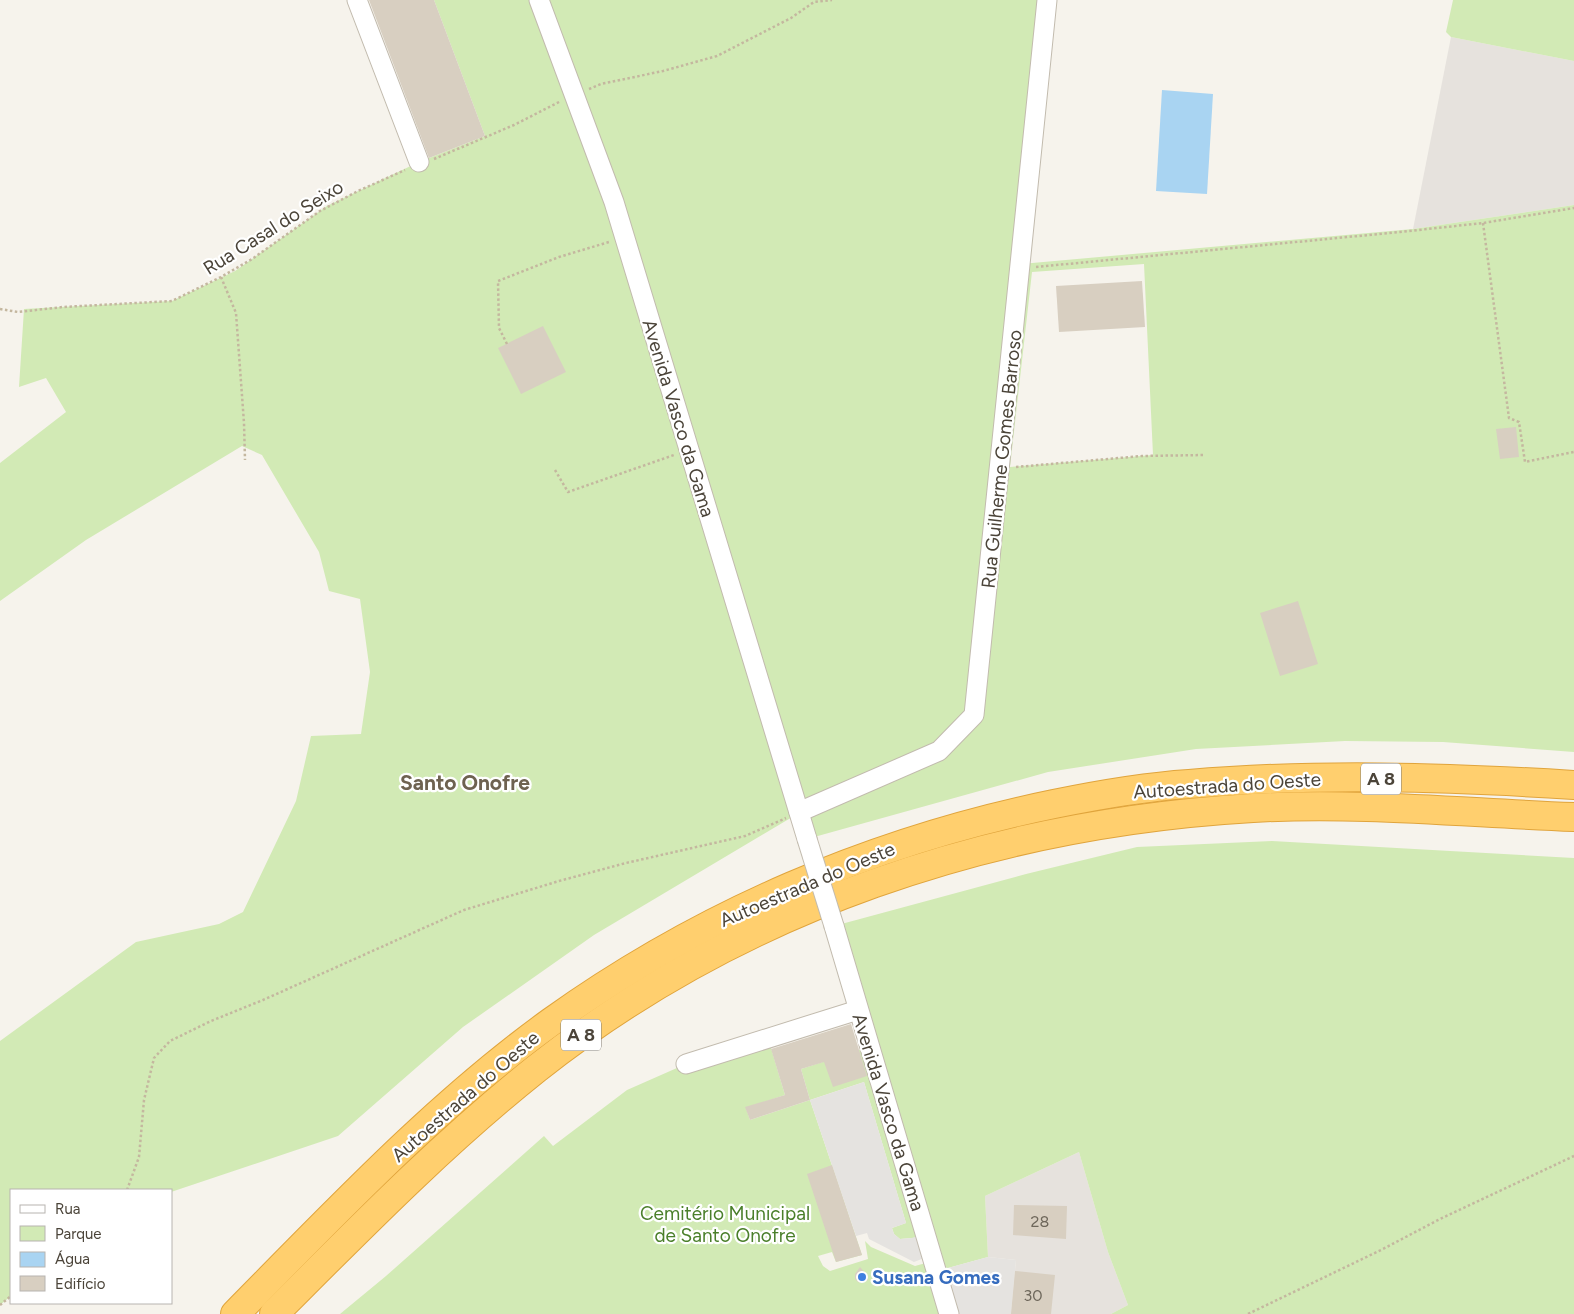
<svg xmlns="http://www.w3.org/2000/svg" width="1574" height="1314" viewBox="0 0 1574 1314" font-family="Figtree,sans-serif">
  <style>
    .industrial { fill: #e6e2dd }
    .green { fill: #d2eab5; fill-rule: evenodd }
    .parking { fill: #e5e3e0 }
    .water { fill: #a9d4f2 }
    .building { fill: #d8cfc1 }
    .lines { fill: none; stroke-linecap: round; stroke-linejoin: round }
    .minor-casing { stroke: #c2bbae; stroke-width: 21 }
    .highway-casing { stroke: #e0a43c; stroke-width: 30 }
    .path { stroke: #c4b79f; stroke-width: 2.5; stroke-dasharray: 2.5 2.5; stroke-linecap: butt }
    .minor { stroke: #fff; stroke-width: 19 }
    .highway { stroke: #ffcf6e; stroke-width: 28 }
    .minor-bridge-casing { stroke: #c2bbae; stroke-width: 21; stroke-linecap: butt }
    .minor-bridge { stroke: #fff; stroke-width: 19 }
    .shop-dot { fill: #3f7fe0; stroke: #fff; stroke-width: 2 }
    .labels { text-anchor: middle; stroke-width: 4.5; stroke-linejoin: round; paint-order: stroke }
    .number-label { font-size: 16px; fill: #6e675b }
    .shield { fill: #fff; stroke: #817c74; stroke-width: 1 }
    .shield-label { font-size: 18px; font-weight: bold; fill: #4b4439 }
    .street-label { font-size: 19px; fill: #4b4439; stroke: #fff }
    .park-label { font-size: 19px; fill: #4a7f2a; stroke: #fff }
    .shop-label { font-size: 19px; font-weight: bold; fill: #366cbe; stroke: #fff; text-anchor: start }
    .quarter-label { font-size: 21px; font-weight: bold; fill: #6e6250; stroke: #fff }
  </style>
  <rect width="100%" height="100%" fill="#f6f3ec"/>
  <g class="industrial">
    <polygon points="1451,37 1574,61 1574,205 1413,229"/>
    <polygon points="1079,1152 1108,1252 1128,1305 1111,1314 1011,1314 1016,1260 988,1257 985,1196"/>
  </g>
  <g class="green">
    <path d="M434,0H1047L1021,264L1413,229L1574,205V752L1443,742L1345,741L1196,749L1048,772L807,839L799,813L594,935L463,1027L338,1136L171,1192V1190H11V1296L0,1305V1041L136,942L219,924L243,912L296,801L311,736L361,734L370,672L360,599L329,591L319,552L262,455L242,446L86,540L0,601V463L66,412L46,378L19,387L24,309L172,301L235,271L327,206L419,162L485,136ZM1144,264L1153,455L1010,467L1032,272Z"/>
    <polygon points="1453,0 1574,0 1574,61 1451,37 1446,32"/>
    <polygon points="1272,841 1574,858 1574,1314 1111,1314 1128,1305 1108,1252 1079,1152 985,1196 988,1257 937,1271 941,1314 340,1314 386,1276 544,1136 553,1146 627,1090 686,1064 768,1038 785,1095 746,1108 750,1120 810,1100 862,1255 836,1262 832,1252 818,1256 823,1266 830,1271 868,1259 865,1241 871,1247 915,1266 933,1261 912,1238 900,1239 894,1234 892,1228 906,1223 864,1082 810,1100 801,1069 869,1047 834,926 1026,874 1137,847"/>
  </g>
  <g class="parking">
    <polygon points="864,1082 906,1223 892,1228 894,1234 900,1239 912,1238 925,1233 932,1255 914,1262 869,1239 867,1233 856,1236 810,1100"/>
    <polygon points="988,1257 1016,1260 1011,1314 949,1314 937,1271"/>
  </g>
  <polygon class="water" points="1162,90 1213,94 1207,194 1156,191"/>
  <g class="building">
    <polygon points="369,0 434,0 485,136 429,158"/>
    <polygon points="1142,281 1145,327 1059,332 1056,286"/>
    <polygon points="543,326 566,372 521,394 498,348"/>
    <polygon points="1516,427 1519,457 1500,459 1496,429"/>
    <polygon points="1298,601 1318,664 1280,676 1260,613"/>
    <polygon points="851,1024 867,1076 833,1087 824,1062 801,1069 810,1100 750,1120 745,1107 785,1095 771,1049"/>
    <polygon points="832,1165 862,1255 836,1262 807,1174"/>
    <polygon points="1014,1205 1067,1206 1066,1239 1013,1235"/>
    <polygon points="860,1267 868,1276 868,1280 862,1283 858,1282 855,1279 855,1274"/>
    <polygon points="1015,1271 1055,1275 1051,1314 1011,1314"/>
  </g>
  <g class="lines">
    <g class="minor-casing">
      <g id="minor">
        <polyline points="357,0 419,162"/>
        <polyline points="539,0 614,202 807,839"/>
        <polyline points="799,812 939,751 974,715 1047,0"/>
        <polyline points="834,926 949,1314"/>
        <polyline points="686,1064 858,1010"/>
      </g>
    </g>
    <g class="highway-casing">
      <g id="highway">
        <path d="M235,1314C336,1212 435,1106 551,1022C702,914 873,841 1054,804C1098,795 1143,787 1189,784C1316,773 1446,777 1574,785"/>
        <path d="M274,1314C359,1229 442,1144 536,1069C741,907 993,823 1253,808C1360,802 1467,813 1574,817"/>
      </g>
    </g>
    <g class="path">
      <polyline points="589,89 601,84 663,71 717,56 791,18 814,2 832,0"/>
      <polyline points="434,159 514,125 561,101"/>
      <polyline points="1483,223 1509,418 1519,422 1525,462 1574,452"/>
      <polyline points="1036,267 1400,232 1483,223 1574,208"/>
      <polyline points="221,277 236,313 244,423 245,460"/>
      <polyline points="0,309 18,312 63,307 172,301 221,277 252,259 320,211 358,191 405,170"/>
      <polyline points="507,344 499,328 498,281 559,257 609,242"/>
      <polyline points="1016,467 1142,456 1204,455"/>
      <polyline points="555,470 568,492 674,455"/>
      <polyline points="127,1190 139,1157 144,1100 154,1058 170,1041 211,1021 263,1000 464,910 559,881 626,863 745,836 786,818"/>
      <polyline points="0,1305 11,1296"/>
      <polyline points="1248,1314 1381,1250 1440,1219 1574,1156"/>
    </g>
    <use href="#minor" class="minor"/>
    <use href="#highway" class="highway"/>
    <g class="minor-bridge-casing">
      <polyline id="minor-bridge" points="807,839 834,926"/>
    </g>
    <use href="#minor-bridge" class="minor-bridge"/>
  </g>
  <circle class="shop-dot" cx="862" cy="1277" r="5"/>
  <g class="labels">
    <g class="number-label">
      <text x="1040" y="1227">28</text>
      <text x="1033" y="1301">30</text>
    </g>
    <g class="shield">
      <rect x="1361" y="763.5" width="40" height="31" rx="4"/>
      <rect x="561" y="1019.5" width="40" height="31" rx="4"/>
    </g>
    <g class="shield-label">
      <text x="1381" y="785">A 8</text>
      <text x="581" y="1041">A 8</text>
    </g>
    <g class="street-label">
      <text transform="translate(273 227) rotate(-32)" y="7">Rua Casal do Seixo</text>
      <text transform="translate(679 418) rotate(73)" y="7">Avenida Vasco da Gama</text>
      <text transform="translate(1001 459) rotate(-84)" y="7">Rua Guilherme Gomes Barroso</text>
      <text transform="translate(1227 785) rotate(-4)" y="7">Autoestrada do Oeste</text>
      <text transform="translate(807 884) rotate(-23)" y="7">Autoestrada do Oeste</text>
      <text transform="translate(465 1096) rotate(-41)" y="7">Autoestrada do Oeste</text>
      <text transform="translate(889 1112) rotate(73)" y="7">Avenida Vasco da Gama</text>
    </g>
    <g class="park-label">
      <text x="725" y="1220">Cemitério Municipal<tspan x="725" dy="22">de Santo Onofre</tspan></text>
    </g>
    <g class="shop-label">
      <text x="872" y="1284">Susana Gomes</text>
    </g>
    <g class="quarter-label">
      <text x="465" y="790">Santo Onofre</text>
    </g>
  </g>
  <rect x="10" y="1189" width="162" height="115" fill="#ffffff" stroke="#b7b4b0"/>
  <rect x="20" y="1205" width="25" height="8" fill="#ffffff" stroke="#b7b4b0"/>
  <text x="55" y="1214" font-size="15" fill="#4b4439">Rua</text>
  <rect x="20" y="1226" width="25" height="15" fill="#d2eab5" stroke="#b7b4b0"/>
  <text x="55" y="1239" font-size="15" fill="#4b4439">Parque</text>
  <rect x="20" y="1252" width="25" height="15" fill="#a9d4f2" stroke="#b7b4b0"/>
  <text x="55" y="1264" font-size="15" fill="#4b4439">Água</text>
  <rect x="20" y="1276" width="25" height="15" fill="#d8cfc1" stroke="#b7b4b0"/>
  <text x="55" y="1289" font-size="15" fill="#4b4439">Edifício</text>
</svg>
